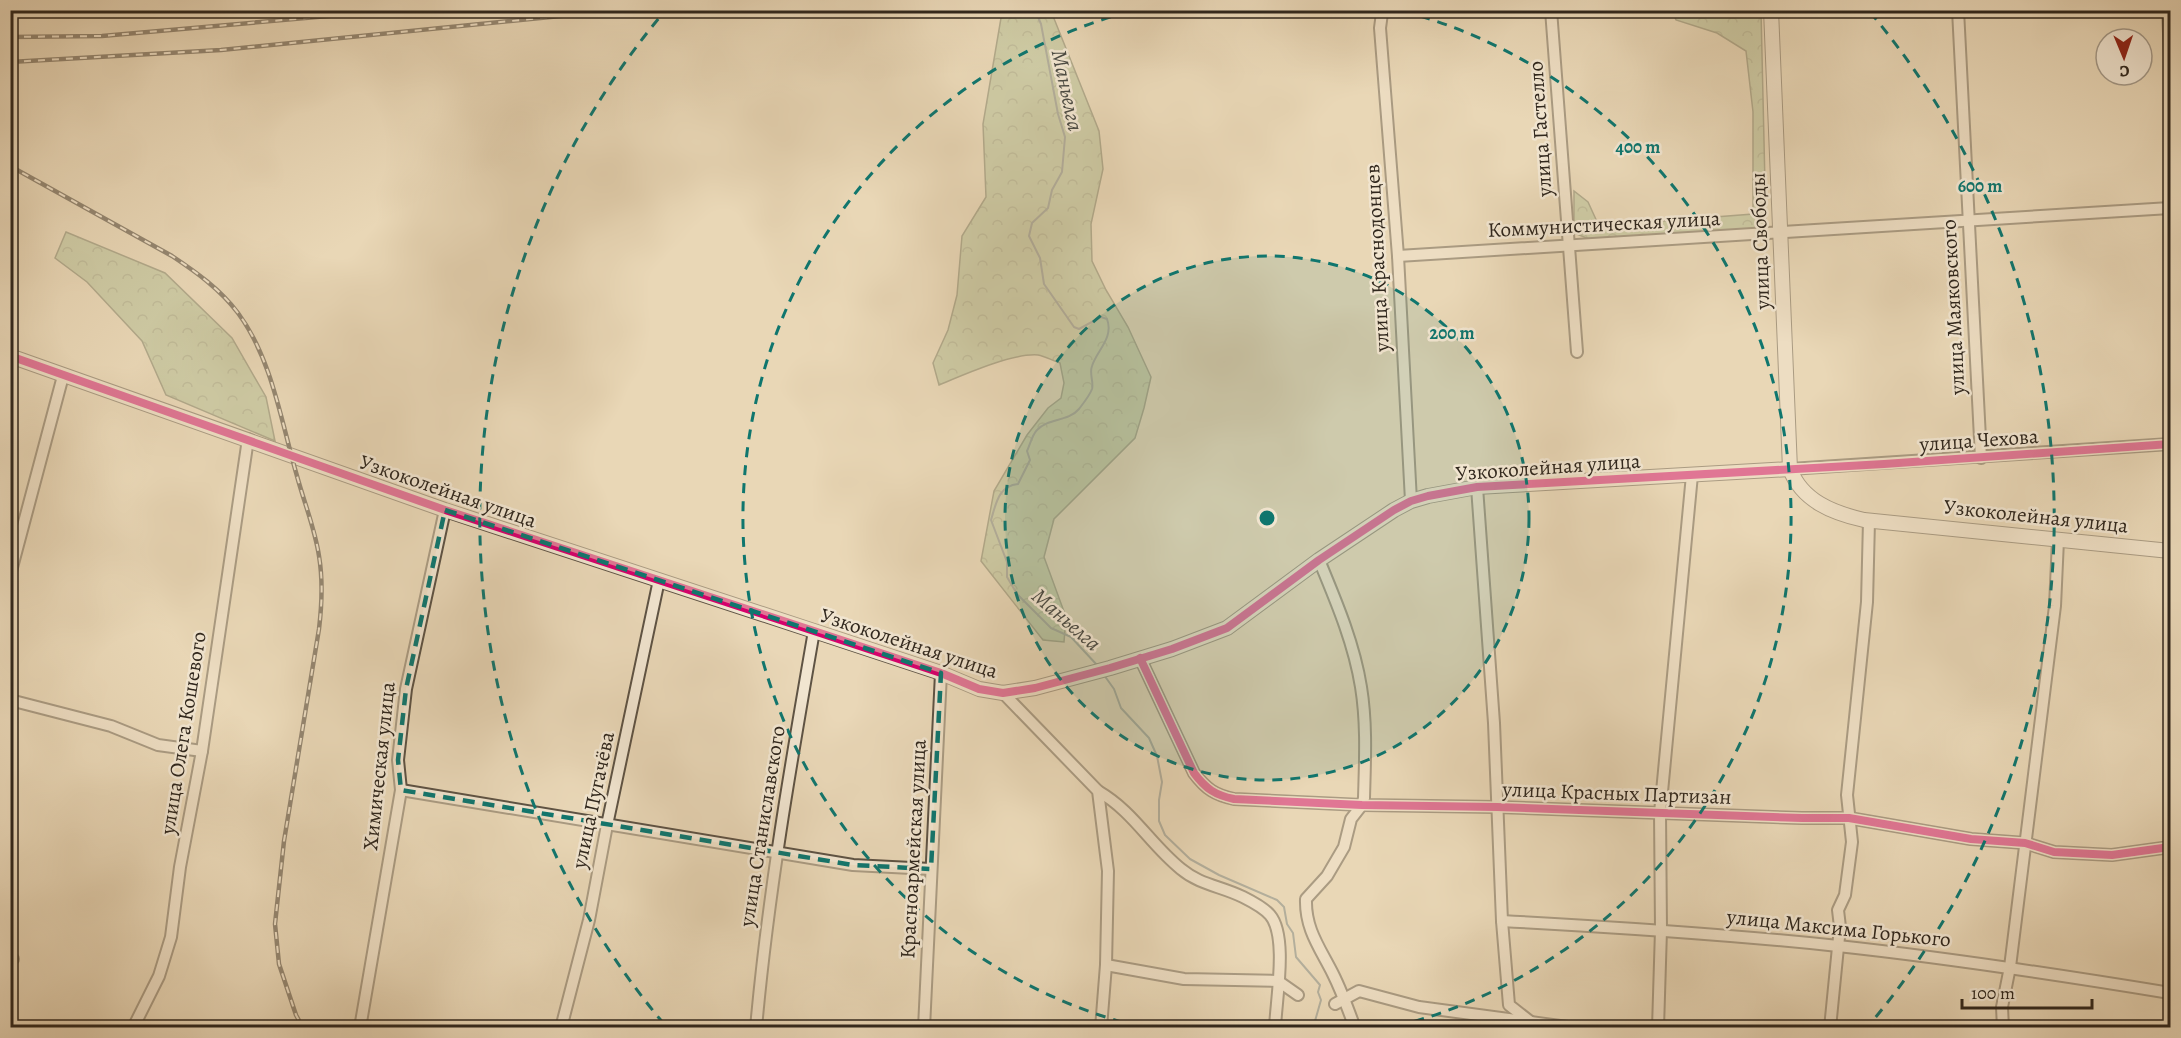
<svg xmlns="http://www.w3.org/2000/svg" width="2181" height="1038" viewBox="0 0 2181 1038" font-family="Alegreya,serif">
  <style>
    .forest { fill: url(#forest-crowns); stroke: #707358; stroke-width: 1.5 }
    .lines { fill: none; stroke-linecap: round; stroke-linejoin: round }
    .stream { stroke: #717d7b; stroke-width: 2 }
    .minor-casing { stroke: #5e5344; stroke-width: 14 }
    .tertiary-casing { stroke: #5e5344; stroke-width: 16 }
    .minor { stroke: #f1e5d0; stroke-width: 10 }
    .tertiary { stroke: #f1e5d0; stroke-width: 14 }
    .rail-casing { stroke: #30271d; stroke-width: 4.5 }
    .rail { stroke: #f1e5d0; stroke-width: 2; stroke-dasharray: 7; stroke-linecap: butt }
    .cycleway-casing { stroke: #f1e5d0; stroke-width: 11 }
    .cycleway { stroke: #d6006c; stroke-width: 8 }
    .marked { fill: none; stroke: #0f766e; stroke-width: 4.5; stroke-dasharray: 12 8; stroke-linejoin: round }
    .ring { fill: none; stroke: #0f766e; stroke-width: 3; stroke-dasharray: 10 8 }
    .labels { text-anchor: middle; stroke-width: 5; stroke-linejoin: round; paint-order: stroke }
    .street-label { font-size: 21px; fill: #30271d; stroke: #f1e5d0 }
    .water-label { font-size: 22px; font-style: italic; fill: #4b4b44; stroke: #f1e5d0 }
    .centre { fill: #0f766e; stroke: #f1e5d0; stroke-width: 3 }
    .ring-label { font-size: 18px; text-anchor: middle; font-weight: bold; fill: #0f766e; stroke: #f1e5d0; stroke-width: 5; stroke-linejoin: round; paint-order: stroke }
  </style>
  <defs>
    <pattern id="forest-crowns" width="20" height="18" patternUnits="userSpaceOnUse" patternTransform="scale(1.5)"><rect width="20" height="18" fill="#b0bf93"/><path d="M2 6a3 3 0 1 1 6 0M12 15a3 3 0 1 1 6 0" fill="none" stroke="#909b77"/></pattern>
  </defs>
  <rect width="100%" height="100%" fill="#e9d7b7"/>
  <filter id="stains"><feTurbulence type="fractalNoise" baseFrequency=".00333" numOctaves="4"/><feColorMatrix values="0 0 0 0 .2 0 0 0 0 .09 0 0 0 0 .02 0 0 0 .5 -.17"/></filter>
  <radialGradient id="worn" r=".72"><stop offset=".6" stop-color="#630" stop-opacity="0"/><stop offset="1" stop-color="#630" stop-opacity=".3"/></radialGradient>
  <g class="forest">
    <path d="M1051,11L1099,131L1103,169L1091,224L1092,261L1106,290L1128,327L1151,377L1144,408L1135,438L1054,519L1044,557L1066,617L1064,642L1043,640L981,561L994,491L1027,435L1048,408L1061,398L1064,383L1060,363C1053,361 1045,356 1038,355C1012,353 963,375 939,385L933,363L948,330L957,295L962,236L986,197L983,124L1001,18Z"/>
    <polygon points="1672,11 1761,11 1766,228 1589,239 1574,233 1574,191 1588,202 1599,226 1753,214 1753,112 1746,51 1717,33 1676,20"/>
    <polygon points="66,232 165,273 232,338 266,397 275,441 166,395 142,341 87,282 55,258"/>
  </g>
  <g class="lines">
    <g class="stream">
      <path d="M1035,10L1041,24L1058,114L1065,137L1062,172L1052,190L1048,208L1032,223L1029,236L1040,258L1044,284L1074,327L1079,329L1101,317L1107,319C1114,338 1097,350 1092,366C1089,374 1094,382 1092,389C1090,395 1082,405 1079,409C1068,422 1048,418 1037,430C1032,435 1030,445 1027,451L1030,460L1018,484C998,486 996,504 991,520L1007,562V577L1017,594L1051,628L1071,637L1097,665"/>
      <polyline points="1104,675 1114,689 1121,708 1149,738 1157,756 1162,782 1159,800 1159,821 1165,835 1190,859 1219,875 1277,900 1284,907 1287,924 1293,933 1296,957 1320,985 1318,992 1321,1000 1313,1028"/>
    </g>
    <g class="minor-casing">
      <g id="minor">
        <polyline points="1388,10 1382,13 1380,28 1398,256 1411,501"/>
        <polyline points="1551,10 1577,352"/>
        <polyline points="1958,10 1981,458"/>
        <polyline points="2168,10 2170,57"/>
        <polyline points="1398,256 2170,208"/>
        <polyline points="1790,469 2170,444"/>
        <polyline points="1477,487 1494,723 1502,921 1509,1005 1532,1023"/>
        <path d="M1319,560C1336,601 1354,643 1361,687C1367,724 1365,761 1364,798L1362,805L1351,819L1344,847L1327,876L1306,899C1305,929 1320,948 1333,974C1342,992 1348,1009 1355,1028"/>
        <polyline points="10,575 63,376"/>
        <path d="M1140,658L1194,773C1206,789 1215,795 1234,799L1362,805L1497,807L1802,818H1849L1971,839L2025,843L2054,852L2112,855L2170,847"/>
        <polyline points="1003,693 1098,791 1108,871 1106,965 1101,1028"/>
        <polyline points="10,700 111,726 158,745 202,751"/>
        <polyline points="401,790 853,865 931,869"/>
        <path d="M1098,791C1134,812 1149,843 1181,869C1200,885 1221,886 1243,897C1251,901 1264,908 1270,915C1288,936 1276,1000 1275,1028"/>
        <path d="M1502,921C1614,927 1726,934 1838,946C1949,958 2060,975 2170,993"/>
        <polyline points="10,959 13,959"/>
        <polyline points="1106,965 1184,979 1278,981 1298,995"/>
        <polyline points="1335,1004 1359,991 1419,1007 1575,1028"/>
        <polyline points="133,1028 159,976 171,937 180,867 202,751 248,439"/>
        <polyline points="360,1028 401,790 398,760 406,689 445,510"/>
        <polyline points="561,1028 589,920 607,825 659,580"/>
        <path d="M756,1028C768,894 791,763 814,631"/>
        <polyline points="924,1028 941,673"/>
        <polyline points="1658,1028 1661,930 1660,813 1692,475"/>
        <polyline points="1830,1028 1840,927 1838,910 1845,895 1852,842 1847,795 1867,602 1869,521"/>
        <polyline points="2003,1028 2002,1007 2010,967 2055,606 2058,540"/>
      </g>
    </g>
    <g class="tertiary-casing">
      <g id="tertiary">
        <path d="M1771,10L1790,469C1802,501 1833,513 1864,520L2170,551"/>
        <polyline points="10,356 445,510 814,631 941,673 979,689 1003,693 1035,688 1110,668 1172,649 1227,628 1319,560 1394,510 1411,501 1428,496 1477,487 1790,469"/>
      </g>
    </g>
    <use href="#minor" class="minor"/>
    <use href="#tertiary" class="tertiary"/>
    <g class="rail-casing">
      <g id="rail">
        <polyline points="10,37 102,36 397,10"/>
        <polyline points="10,62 221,50 621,10"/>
        <path d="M10,166L172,256C196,272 220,289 238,313C272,359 281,421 297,476C304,502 315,529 319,556C323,580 322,604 319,629L284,841L275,924L279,964L296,1015L303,1028"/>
      </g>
    </g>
    <use href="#rail" class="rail"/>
    <g class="cycleway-casing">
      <g id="cycleway">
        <polyline points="10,356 445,510 814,631 941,673 979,689 1003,693 1035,688 1110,668 1172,649 1227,628 1319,560 1394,510 1411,501 1428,496 1477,487 1884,464 2170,444"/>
        <path d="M1140,658L1194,773C1206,789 1215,795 1234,799L1362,805L1497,807L1802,818H1849L1971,839L2025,843L2054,852L2112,855L2170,847"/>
      </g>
    </g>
    <use href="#cycleway" class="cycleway"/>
  </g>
  <path d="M0 0H2181V1038H0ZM445,510L941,673L931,869L853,865L401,790L398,760L406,689Z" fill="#e9d7b7" fill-opacity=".55" fill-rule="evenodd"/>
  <path class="marked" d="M445,510L941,673L931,869L853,865L401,790L398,760L406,689Z"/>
  <circle cx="1267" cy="518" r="262" fill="#0f766e" fill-opacity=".12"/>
  <g class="ring">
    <circle cx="1267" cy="518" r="262"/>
    <path d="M1140 1027A525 525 0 0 1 1131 11M1403 11A525 525 0 0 1 1394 1027"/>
    <path d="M664 1024A787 787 0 0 1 664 12M1870 12A787 787 0 0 1 1870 1024"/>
  </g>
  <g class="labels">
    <g class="street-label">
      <text transform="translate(1540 129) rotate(-94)" y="7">улица Гастелло</text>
      <text transform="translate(1604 224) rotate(-3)" y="7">Коммунистическая улица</text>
      <text transform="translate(1760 241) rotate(-92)" y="7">улица Свободы</text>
      <text transform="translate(1377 258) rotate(-93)" y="7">улица Краснодонцев</text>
      <text transform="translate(1953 307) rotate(-93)" y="7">улица Маяковского</text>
      <text transform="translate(1979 440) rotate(-4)" y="7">улица Чехова</text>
      <text transform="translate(1548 467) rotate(-4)" y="7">Узкоколейная улица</text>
      <text transform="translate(448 491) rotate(19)" y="7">Узкоколейная улица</text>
      <text transform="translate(2036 516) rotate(6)" y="7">Узкоколейная улица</text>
      <text transform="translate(909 643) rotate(18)" y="7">Узкоколейная улица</text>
      <text transform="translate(183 733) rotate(-81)" y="7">улица Олега Кошевого</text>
      <text transform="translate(379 766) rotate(-84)" y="7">Химическая улица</text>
      <text transform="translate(1617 793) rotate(2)" y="7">улица Красных Партизан</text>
      <text transform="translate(593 800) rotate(-78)" y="7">улица Пугачёва</text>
      <text transform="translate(762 826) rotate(-81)" y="7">улица Станиславского</text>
      <text transform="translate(913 849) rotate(-87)" y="7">Красноармейская улица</text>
      <text transform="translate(1839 928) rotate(6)" y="7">улица Максима Горького</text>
    </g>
    <g class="water-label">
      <text transform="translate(1068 90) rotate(78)" y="8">Маньелга</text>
      <text transform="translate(1067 619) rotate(41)" y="8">Маньелга</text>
    </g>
  </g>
  <circle cx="1267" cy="518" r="9" class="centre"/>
  <g class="ring-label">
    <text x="1638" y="153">400 m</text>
    <text x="1980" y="192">600 m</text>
    <text x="1452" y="339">200 m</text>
  </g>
  <rect width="2181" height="1038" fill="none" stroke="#e9d7b7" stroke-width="36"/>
  <rect x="12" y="12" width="2157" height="1014" fill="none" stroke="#30271d" stroke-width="3"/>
  <rect x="18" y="18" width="2145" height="1002" fill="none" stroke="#30271d" stroke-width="1.5"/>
  <g transform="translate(2124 57) rotate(178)"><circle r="28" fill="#f1e5d0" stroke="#a49988" stroke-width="1.5"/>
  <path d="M0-4.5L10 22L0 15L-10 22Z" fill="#8f2418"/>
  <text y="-9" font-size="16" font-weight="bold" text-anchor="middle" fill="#30271d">С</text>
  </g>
  <path d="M1962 999v9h130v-9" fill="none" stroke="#30271d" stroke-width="3"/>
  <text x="1971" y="999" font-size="18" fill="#30271d" stroke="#f1e5d0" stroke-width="4.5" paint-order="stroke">100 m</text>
  <rect width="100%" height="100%" filter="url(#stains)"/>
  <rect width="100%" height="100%" fill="url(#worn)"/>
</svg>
